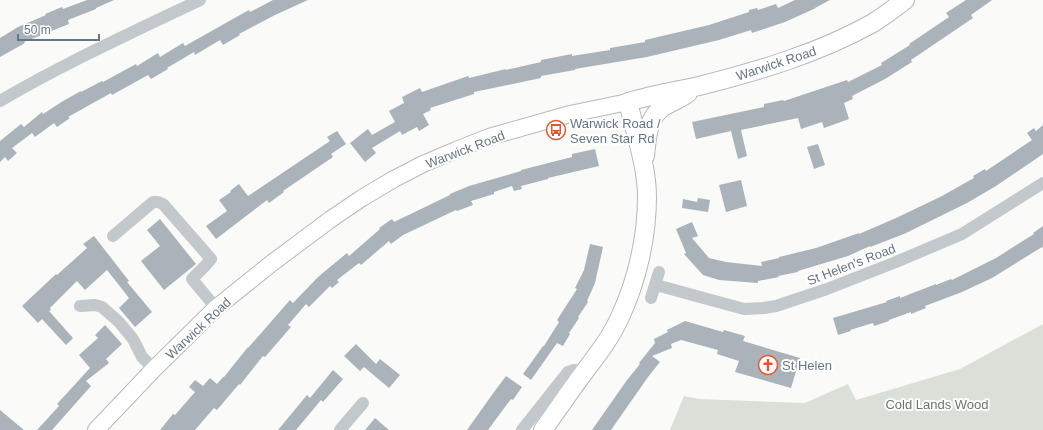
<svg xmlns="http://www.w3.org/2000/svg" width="1043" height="430" viewBox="0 0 1043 430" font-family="Helvetica,sans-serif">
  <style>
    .green { fill: #dadfd7 }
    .building { fill: #aab3b9 }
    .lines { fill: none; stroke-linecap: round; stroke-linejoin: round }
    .major-casing { stroke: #b5babe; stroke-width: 18 }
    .highway-casing { stroke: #b4b9bd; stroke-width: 20 }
    .minor { stroke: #c3c8cc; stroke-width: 12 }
    .major { stroke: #fff; stroke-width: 16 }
    .highway { stroke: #fff; stroke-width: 18 }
    .labels { text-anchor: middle; stroke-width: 4; stroke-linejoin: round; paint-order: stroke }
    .street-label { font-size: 13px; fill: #657683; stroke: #fff }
    .poi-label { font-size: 13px; fill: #657683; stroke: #fff; text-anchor: start }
    .park-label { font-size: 13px; fill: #687a64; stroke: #fff }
  </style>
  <rect width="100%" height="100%" fill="#fafaf8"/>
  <polygon class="green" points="1043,324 1043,430 670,430 684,396 699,399 805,403 848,384 856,400 960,369"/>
  <g class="building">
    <polygon points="87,0 114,0 96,8 96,9 68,20 69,24 24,42 25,43 0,57 0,38 18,27 46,15 45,14 62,7 63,9"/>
    <polygon points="273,0 308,0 275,15 239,34 240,35 223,45 220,40 195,55 194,52 167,68 168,69 151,79 148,75 112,95 111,93 68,117 70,118 57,127 54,123 35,137 32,133 12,148 17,153 8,161 5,157 0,162 0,141 21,124 24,127 42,112 43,114 63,101 81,91 81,92 102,81 103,82 136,64 137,66 158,53 160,57 183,43 185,46 231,20 249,10 250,12"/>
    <polygon points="795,0 830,0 815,8 816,8 785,22 752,33 751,30 719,40 647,57 575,69 575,70 541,76 541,78 474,92 474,94 430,108 431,110 423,114 429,125 419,131 417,127 402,135 400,131 372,148 376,153 365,162 350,143 368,129 372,135 395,122 389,111 404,103 402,97 420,88 422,92 468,76 469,78 506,69 506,70 541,62 541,60 572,54 572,56 610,50 610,48 645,42 645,40 709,25 749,12 749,10 757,8 758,10 776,4 778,8"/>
    <polygon points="966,0 992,0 971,15 973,18 911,60 912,62 885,79 852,96 853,99 844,103 849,119 824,128 822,122 801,129 798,118 741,130 747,156 738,159 731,131 696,139 692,122 764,107 764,104 783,100 784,101 847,80 848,82 882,65 881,63 910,45 909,44 949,17 946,13"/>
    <polygon points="1043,125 1043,154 996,186 967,203 904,234 870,247 870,246 848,256 798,271 798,272 778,276 779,277 758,281 758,283 719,280 703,275 684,254 686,253 676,229 692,222 698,236 692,238 709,258 726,262 762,266 761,262 779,258 779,257 816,248 859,233 859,234 896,218 942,196 974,178 973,176 985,169 986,171 1032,140 1027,133 1034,128 1036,131"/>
    <polygon points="337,131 346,144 331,154 333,157 283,191 284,192 269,203 267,200 216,239 206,226 227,211 219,200 231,192 230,191 239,184 248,196 330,141 327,137"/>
    <polygon points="818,144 825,165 814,169 807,147"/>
    <polygon points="595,149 599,166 548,178 548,179 521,186 522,189 514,191 512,186 494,192 494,194 471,201 473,205 457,211 456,210 403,235 391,244 389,241 361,265 359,263 337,280 339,282 332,288 330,286 309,307 306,304 288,325 291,327 265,357 263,356 240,385 239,384 217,410 214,408 195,430 160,430 173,414 175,415 195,392 189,387 195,380 203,386 210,378 217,384 223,377 224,377 248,347 248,348 290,300 293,303 318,277 330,267 347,253 349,256 380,229 379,228 392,219 394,222 450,195 450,194 469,186 521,171 521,170 572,157 572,154"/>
    <polygon points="741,180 747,206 726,212 719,185"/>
    <polygon points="698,198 710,200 708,212 682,208 683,199 697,202"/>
    <polygon points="160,219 196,264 164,290 141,261 160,246 147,230"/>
    <polygon points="1043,226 1043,248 1042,247 992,278 962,292 925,306 926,308 911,314 911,312 889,320 889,321 874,326 873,323 850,330 851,331 838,335 833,318 887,302 886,301 900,296 900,298 936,284 936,285 951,279 952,280 996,258 1034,234 1033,233"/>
    <polygon points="94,236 129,281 127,282 152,312 135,327 119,308 129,298 107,270 85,290 77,281 50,308 51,310 49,311 73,338 66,345 42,319 38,323 22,306 56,274 57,275 87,248 83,244"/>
    <polygon points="590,244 603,247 595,283 587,301 588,302 578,317 579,318 569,333 570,334 563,346 557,343 531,380 523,374 543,346 544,346 559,322 557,320 577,289 575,288 584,270"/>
    <polygon points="685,321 723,332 724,330 745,336 743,341 800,358 791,388 735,372 739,361 717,354 718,350 681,340 671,344 672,348 652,356 660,362 648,377 611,430 592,430 627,380 640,364 639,363 655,343 654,339 668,332 667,330"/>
    <polygon points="105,325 122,344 106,359 109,363 86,381 91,386 52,430 37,430 59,406 57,404 90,368 79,355 98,338 95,335"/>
    <polygon points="356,344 376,364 380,359 400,375 389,388 364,367 360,371 344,356"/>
    <polygon points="333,370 343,379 323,402 321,400 296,430 278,430 307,395 310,398"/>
    <polygon points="506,376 522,387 513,400 511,399 488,430 467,430 494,392"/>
    <polygon points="0,410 24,430 0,430"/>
    <polygon points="375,418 389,430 365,430"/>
  </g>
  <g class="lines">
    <g class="major-casing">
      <polyline id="major" points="96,430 154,369 216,308 272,263 331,219 362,198 394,179 423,164 456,150 489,137 570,114 628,102"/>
    </g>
    <g class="highway-casing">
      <g id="highway">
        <path d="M645,156C647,139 647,118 663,107C671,102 680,99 688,93"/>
        <path d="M543,430C557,410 571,390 585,371C598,354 611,337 620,317C637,281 647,237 647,197C647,166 635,132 628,102C651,95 675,91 699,86C759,71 819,53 873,23C884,16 895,8 905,0"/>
      </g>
    </g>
    <g class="minor">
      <path d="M0,101C65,63 133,32 200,0"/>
      <polyline points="113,236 153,202 158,202 163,204 211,259 205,266 192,279 216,308"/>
      <polyline points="656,285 744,309 764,308 776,306 827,289 896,262 962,234 1043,183"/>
      <polyline points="651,298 659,272"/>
      <polyline points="80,306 95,305 102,307 119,322 133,339 142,357 154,369"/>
      <polyline points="340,430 363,403"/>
      <polyline points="522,430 568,372 574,370 584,372"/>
    </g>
    <use href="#major" class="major"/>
    <use href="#highway" class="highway"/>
  </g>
  <defs>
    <g id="bus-ring" transform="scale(1)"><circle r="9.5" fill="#fff" stroke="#e4572e" stroke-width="1.5"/><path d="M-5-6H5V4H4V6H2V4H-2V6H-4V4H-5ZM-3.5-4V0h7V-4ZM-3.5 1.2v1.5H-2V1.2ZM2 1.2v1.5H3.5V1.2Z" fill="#e4572e"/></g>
    <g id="church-ring" transform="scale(1)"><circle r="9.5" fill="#fff" stroke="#e4572e" stroke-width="1.5"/><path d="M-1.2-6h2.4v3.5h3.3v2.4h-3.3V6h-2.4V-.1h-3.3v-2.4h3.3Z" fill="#e4572e"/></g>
  </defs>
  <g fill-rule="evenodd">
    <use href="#bus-ring" x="556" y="130"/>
    <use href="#church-ring" x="768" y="365"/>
  </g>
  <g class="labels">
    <g class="street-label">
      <text transform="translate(776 63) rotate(-18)" y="5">Warwick Road</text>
      <text transform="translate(465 149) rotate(-21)" y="5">Warwick Road</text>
      <text transform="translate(851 264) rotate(-21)" y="5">St Helen's Road</text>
      <text transform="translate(198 328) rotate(-43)" y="5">Warwick Road</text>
    </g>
    <g class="poi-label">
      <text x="570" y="128">Warwick Road /<tspan x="570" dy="15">Seven Star Rd</tspan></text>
      <text x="782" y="370">St Helen</text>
    </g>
    <g class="park-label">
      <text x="937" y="409">Cold Lands Wood</text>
    </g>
  </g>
  <path d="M18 34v6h81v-6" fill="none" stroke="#657683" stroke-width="2"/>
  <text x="24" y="34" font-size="12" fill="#657683" stroke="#ffffff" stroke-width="3" paint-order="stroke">50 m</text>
</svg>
